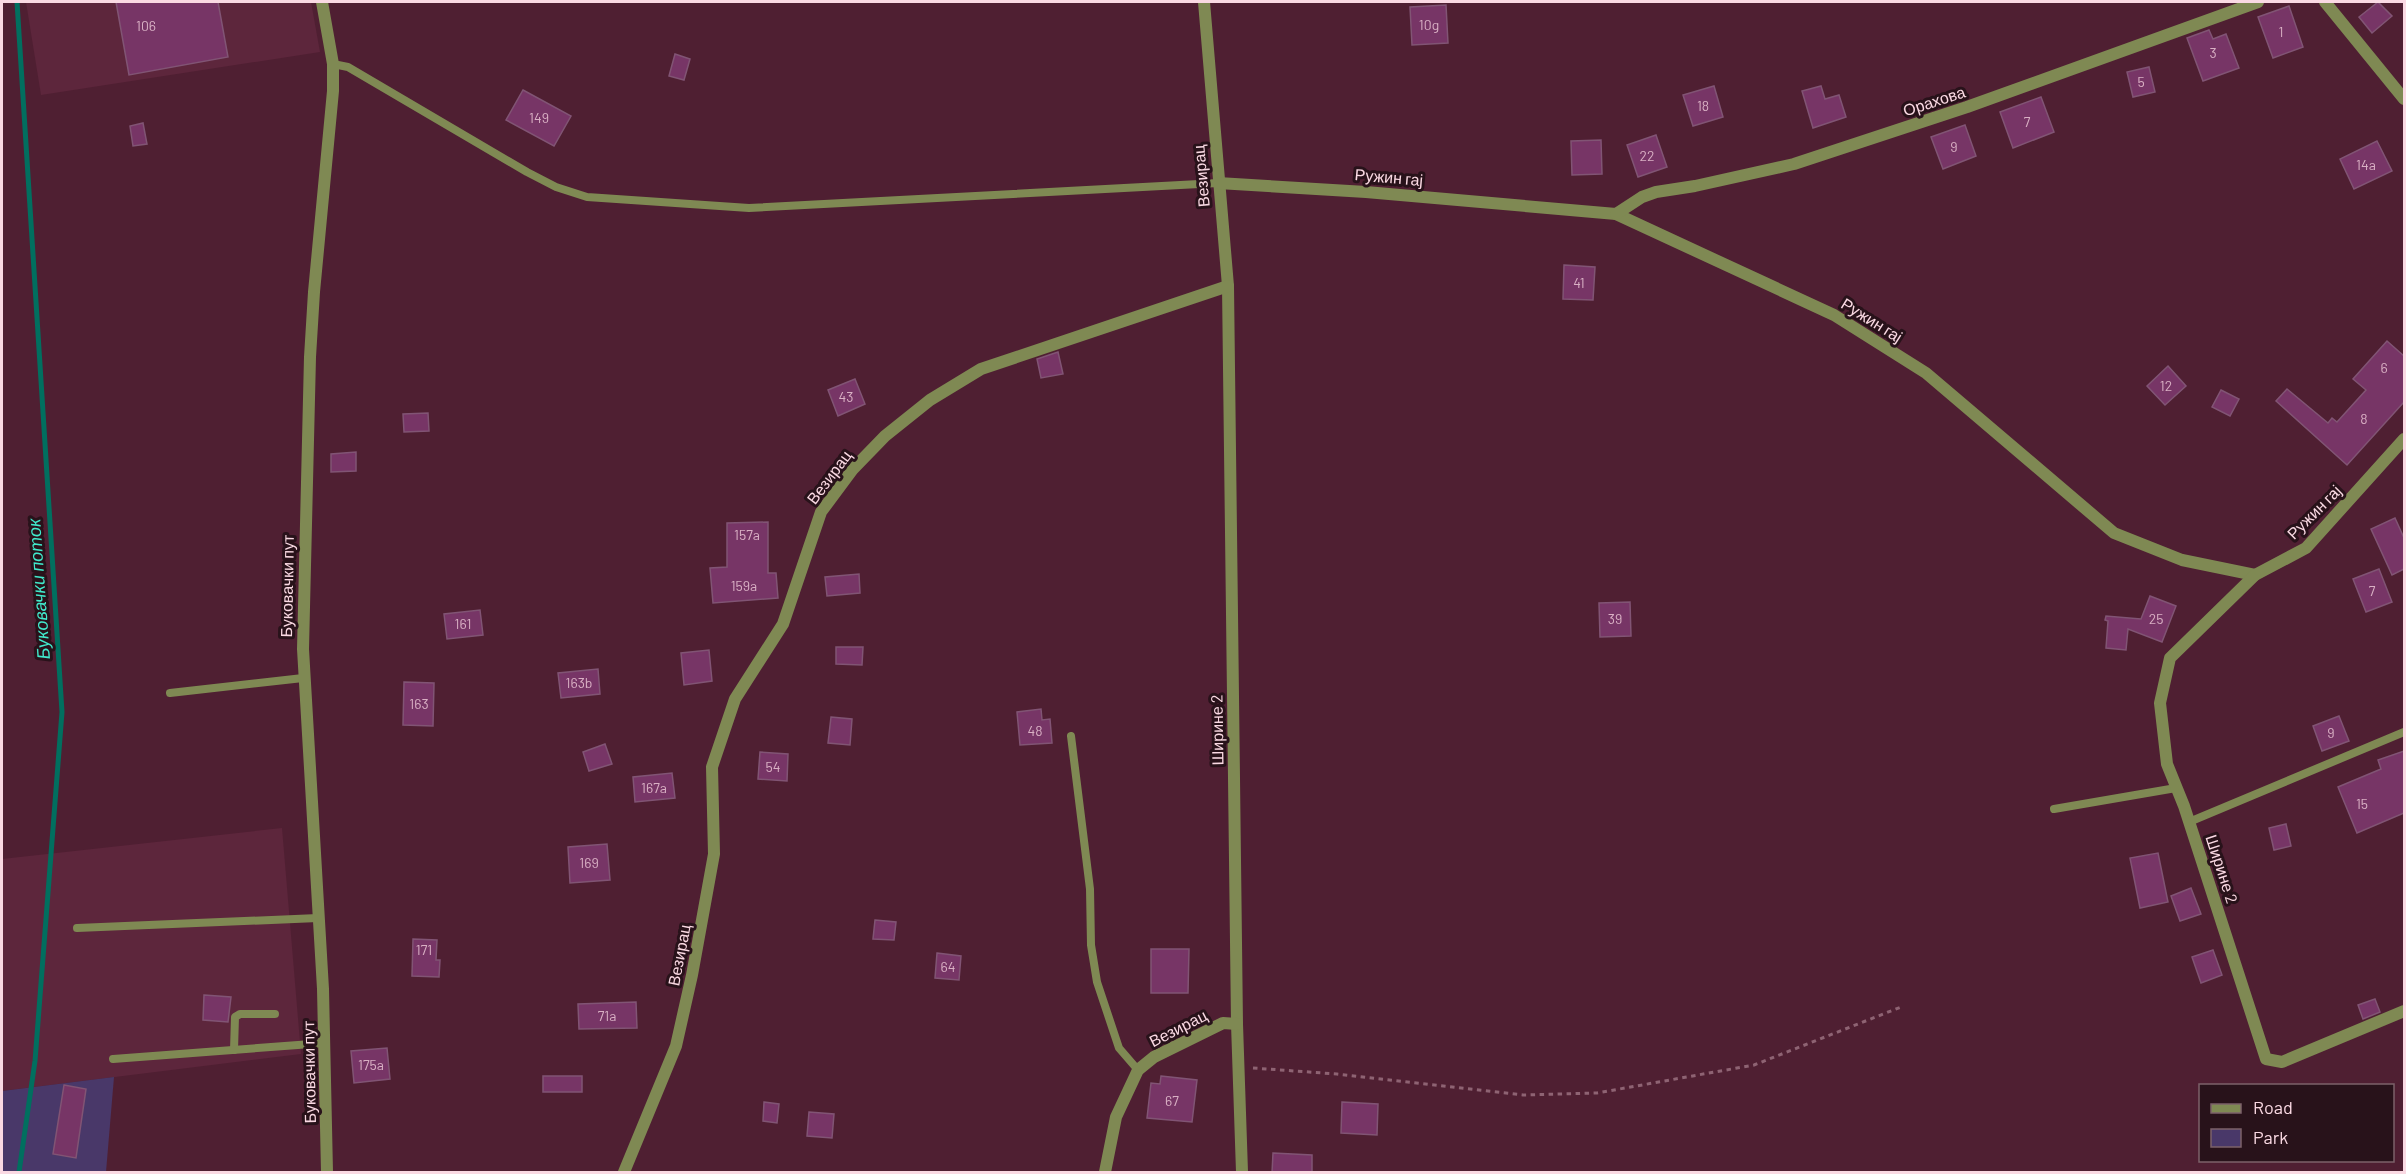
<svg xmlns="http://www.w3.org/2000/svg" width="2406" height="1174" viewBox="0 0 2406 1174" font-family="Barlow,sans-serif">
  <style>
    .built { fill: #5d263c }
    .green { fill: #493869 }
    .lines { fill: none; stroke-linecap: round; stroke-linejoin: round }
    .stream { stroke: #016f5f; stroke-width: 5 }
    .building { fill: #773566; stroke: #815474; stroke-width: 1.5 }
    .path { stroke: #8e6373; stroke-width: 3; stroke-dasharray: 4.5 4.5; stroke-linecap: butt }
    .service { stroke: #7f8953; stroke-width: 8 }
    .minor { stroke: #7f8953; stroke-width: 12 }
    .tertiary { stroke: #7f8953; stroke-width: 12 }
    .labels { text-anchor: middle; stroke-width: 6; stroke-linejoin: round; paint-order: stroke }
    .number-label { font-size: 14px; fill: #d9b0c4 }
    .street-label { font-size: 16px; fill: #fad9e3; stroke: #28121a }
    .water-label { font-size: 18px; font-style: italic; fill: #41eacc; stroke: #28121a }
  </style>
  <rect width="100%" height="100%" fill="#4f1f32"/>
  <g class="built">
    <polygon points="26,2 311,2 320,52 41,95"/>
    <polygon points="282,828 301,1054 2,1091 2,859"/>
  </g>
  <polygon class="green" points="114,1077 106,1172 2,1172 2,1091"/>
  <g class="lines">
    <polyline class="stream" points="17,2 62,712 35,1061 19,1172"/>
  </g>
  <g class="building">
    <polygon points="116,2 218,2 228,57 129,75"/>
    <polygon points="2378,2 2392,16 2372,33 2359,17"/>
    <polygon points="1446,5 1448,43 1412,45 1410,7"/>
    <polygon points="2289,6 2303,47 2273,58 2258,17"/>
    <polygon points="2209,30 2213,39 2226,34 2239,68 2203,81 2187,38"/>
    <polygon points="675,54 690,59 684,80 669,76"/>
    <polygon points="2149,67 2155,92 2133,97 2127,72"/>
    <polygon points="1714,86 1723,117 1693,126 1683,95"/>
    <polygon points="1821,86 1825,99 1839,95 1846,117 1813,128 1802,91"/>
    <polygon points="523,90 571,116 554,146 506,120"/>
    <polygon points="2041,97 2054,132 2013,148 2000,112"/>
    <polygon points="143,123 147,144 133,146 130,126"/>
    <polygon points="1965,125 1976,156 1943,169 1931,137"/>
    <polygon points="1656,135 1667,167 1638,177 1627,145"/>
    <polygon points="1601,140 1602,174 1572,175 1571,141"/>
    <polygon points="2377,141 2392,171 2354,189 2340,159"/>
    <polygon points="1564,265 1595,267 1593,300 1563,299"/>
    <polygon points="2387,341 2404,356 2404,402 2347,465 2276,401 2287,389 2328,423 2332,418 2337,422 2366,390 2353,379"/>
    <polygon points="1058,352 1063,374 1041,378 1037,359"/>
    <polygon points="2168,366 2186,386 2165,405 2147,386"/>
    <polygon points="855,379 865,404 838,416 828,390"/>
    <polygon points="2221,390 2239,399 2230,416 2212,407"/>
    <polygon points="428,413 429,431 404,432 403,414"/>
    <polygon points="356,452 356,471 331,472 331,454"/>
    <polygon points="2395,518 2404,538 2404,569 2392,575 2371,529"/>
    <polygon points="768,522 768,573 776,573 778,598 713,603 710,568 727,567 727,523"/>
    <polygon points="2379,569 2392,602 2366,612 2353,579"/>
    <polygon points="859,574 860,593 827,596 825,577"/>
    <polygon points="2150,596 2176,606 2162,642 2128,629 2126,650 2106,648 2108,621 2105,620 2106,616 2141,619"/>
    <polygon points="1630,602 1631,636 1600,637 1599,603"/>
    <polygon points="480,610 483,635 447,639 444,614"/>
    <polygon points="836,647 863,647 862,665 836,664"/>
    <polygon points="709,650 712,681 684,685 681,653"/>
    <polygon points="598,669 600,694 561,698 558,673"/>
    <polygon points="404,682 434,683 433,726 403,725"/>
    <polygon points="1041,709 1042,720 1050,719 1052,743 1020,745 1017,712"/>
    <polygon points="2339,716 2349,741 2322,751 2313,726"/>
    <polygon points="831,717 852,719 850,745 828,743"/>
    <polygon points="605,744 612,764 589,771 583,752"/>
    <polygon points="2404,751 2404,813 2357,833 2338,787 2381,769 2378,760"/>
    <polygon points="760,752 788,754 787,781 758,779"/>
    <polygon points="672,773 675,798 635,802 633,777"/>
    <polygon points="2286,824 2291,846 2274,850 2269,828"/>
    <polygon points="607,844 610,880 570,883 568,847"/>
    <polygon points="2158,853 2168,902 2140,908 2130,858"/>
    <polygon points="2191,888 2201,914 2180,921 2171,896"/>
    <polygon points="875,920 896,922 894,940 873,939"/>
    <polygon points="413,939 437,940 436,960 440,960 439,977 412,976"/>
    <polygon points="1151,949 1189,949 1188,993 1151,993"/>
    <polygon points="2213,950 2222,975 2201,983 2192,957"/>
    <polygon points="937,953 961,956 959,980 935,978"/>
    <polygon points="204,995 231,997 228,1022 203,1020"/>
    <polygon points="2375,999 2380,1012 2363,1019 2358,1005"/>
    <polygon points="636,1002 637,1028 579,1029 578,1004"/>
    <polygon points="387,1048 390,1079 354,1083 351,1051"/>
    <rect x="543" y="1076" width="39" height="16"/>
    <polygon points="1161,1076 1197,1080 1192,1122 1147,1118 1151,1083 1160,1084"/>
    <polygon points="64,1085 86,1089 76,1158 53,1154"/>
    <polygon points="764,1102 779,1104 777,1123 763,1121"/>
    <polygon points="1342,1102 1378,1104 1377,1135 1341,1133"/>
    <polygon points="809,1112 834,1114 832,1138 807,1136"/>
    <polygon points="1273,1153 1312,1155 1312,1173 1272,1173"/>
  </g>
  <g class="lines">
    <polyline class="path" points="1253,1068 1337,1074 1523,1095 1597,1093 1754,1065 1901,1007"/>
    <g class="service">
      <polyline points="333,64 348,67 527,172 556,187 587,197 749,208 1218,183"/>
      <polyline points="170,693 303,678"/>
      <polyline points="1071,736 1090,889 1091,945 1097,982 1119,1048 1138,1070"/>
      <polyline points="2054,809 2176,788"/>
      <polyline points="2189,822 2404,732"/>
      <polyline points="77,928 318,918"/>
      <polyline points="234,1050 235,1017 240,1014 275,1014"/>
      <polyline points="113,1059 325,1043"/>
    </g>
    <g class="minor">
      <polyline points="1204,2 1228,286 1237,1024 1242,1172"/>
      <polyline points="2325,2 2404,99"/>
      <polyline points="1218,183 1366,192 1616,214 1834,315 1926,373 2114,533 2182,560 2255,575"/>
      <polyline points="1616,214 1642,197 1656,192 1695,186 1794,164 1967,107 2258,2"/>
      <polyline points="2404,439 2306,548 2255,575 2170,658 2160,703 2167,764 2184,806 2266,1059 2282,1062 2404,1011"/>
      <polyline points="624,1172 676,1046 692,975 714,854 712,767 735,699 783,624 821,512 853,469 885,436 930,400 981,369 1228,286"/>
      <polyline points="1105,1172 1116,1117 1138,1070 1154,1057 1223,1023 1237,1024"/>
    </g>
    <polyline class="tertiary" points="322,2 333,64 333,91 314,292 310,357 303,649 323,989 327,1172"/>
  </g>
  <g class="labels">
    <g class="number-label">
      <text x="1429" y="30">10g</text>
      <text x="146" y="31">106</text>
      <text x="2281" y="37">1</text>
      <text x="2213" y="58">3</text>
      <text x="2141" y="87">5</text>
      <text x="1703" y="111">18</text>
      <text x="539" y="123">149</text>
      <text x="2027" y="127">7</text>
      <text x="1954" y="152">9</text>
      <text x="1647" y="161">22</text>
      <text x="2366" y="170">14a</text>
      <text x="1579" y="288">41</text>
      <text x="2384" y="373">6</text>
      <text x="2166" y="391">12</text>
      <text x="846" y="402">43</text>
      <text x="2364" y="424">8</text>
      <text x="747" y="540">157a</text>
      <text x="744" y="591">159a</text>
      <text x="2372" y="596">7</text>
      <text x="1615" y="624">39</text>
      <text x="2156" y="624">25</text>
      <text x="463" y="629">161</text>
      <text x="579" y="688">163b</text>
      <text x="419" y="709">163</text>
      <text x="1035" y="736">48</text>
      <text x="2331" y="738">9</text>
      <text x="773" y="772">54</text>
      <text x="654" y="793">167a</text>
      <text x="2362" y="809">15</text>
      <text x="589" y="868">169</text>
      <text x="424" y="955">171</text>
      <text x="948" y="972">64</text>
      <text x="607" y="1021">71a</text>
      <text x="371" y="1070">175a</text>
      <text x="1172" y="1106">67</text>
    </g>
    <g class="street-label">
      <text transform="translate(1934 101) rotate(-18)" y="6">Орахова</text>
      <text transform="translate(1201 176) rotate(-95)" y="6">Везирац</text>
      <text transform="translate(1389 177) rotate(5)" y="6">Ружин гај</text>
      <text transform="translate(1872 320) rotate(32)" y="6">Ружин гај</text>
      <text transform="translate(829 477) rotate(-53)" y="6">Везирац</text>
      <text transform="translate(2314 512) rotate(-45)" y="6">Ружин гај</text>
      <text transform="translate(287 586) rotate(-89)" y="6">Буковачки пут</text>
      <text transform="translate(1217 730) rotate(-91)" y="6">Ширине 2</text>
      <text transform="translate(2222 869) rotate(72)" y="6">Ширине 2</text>
      <text transform="translate(679 955) rotate(-79)" y="6">Везирац</text>
      <text transform="translate(1178 1028) rotate(-27)" y="6">Везирац</text>
      <text transform="translate(309 1072) rotate(-91)" y="6">Буковачки пут</text>
    </g>
    <g class="water-label">
      <text transform="translate(39 589) rotate(-94)" y="6">Буковачки поток</text>
    </g>
  </g>
  <rect width="2406" height="1174" fill="none" stroke="#fad9e3" stroke-width="6"/>
  <rect x="2199" y="1084" width="195" height="78" fill="#28121a" stroke="#7c626a" stroke-width="1.5"/>
  <rect x="2211" y="1104" width="30" height="9" fill="#7f8953" stroke="#7c626a" stroke-width="1.5"/>
  <text x="2253" y="1114" font-size="18" fill="#fad9e3">Road</text>
  <rect x="2211" y="1129" width="30" height="18" fill="#493869" stroke="#7c626a" stroke-width="1.5"/>
  <text x="2253" y="1144" font-size="18" fill="#fad9e3">Park</text>
</svg>
